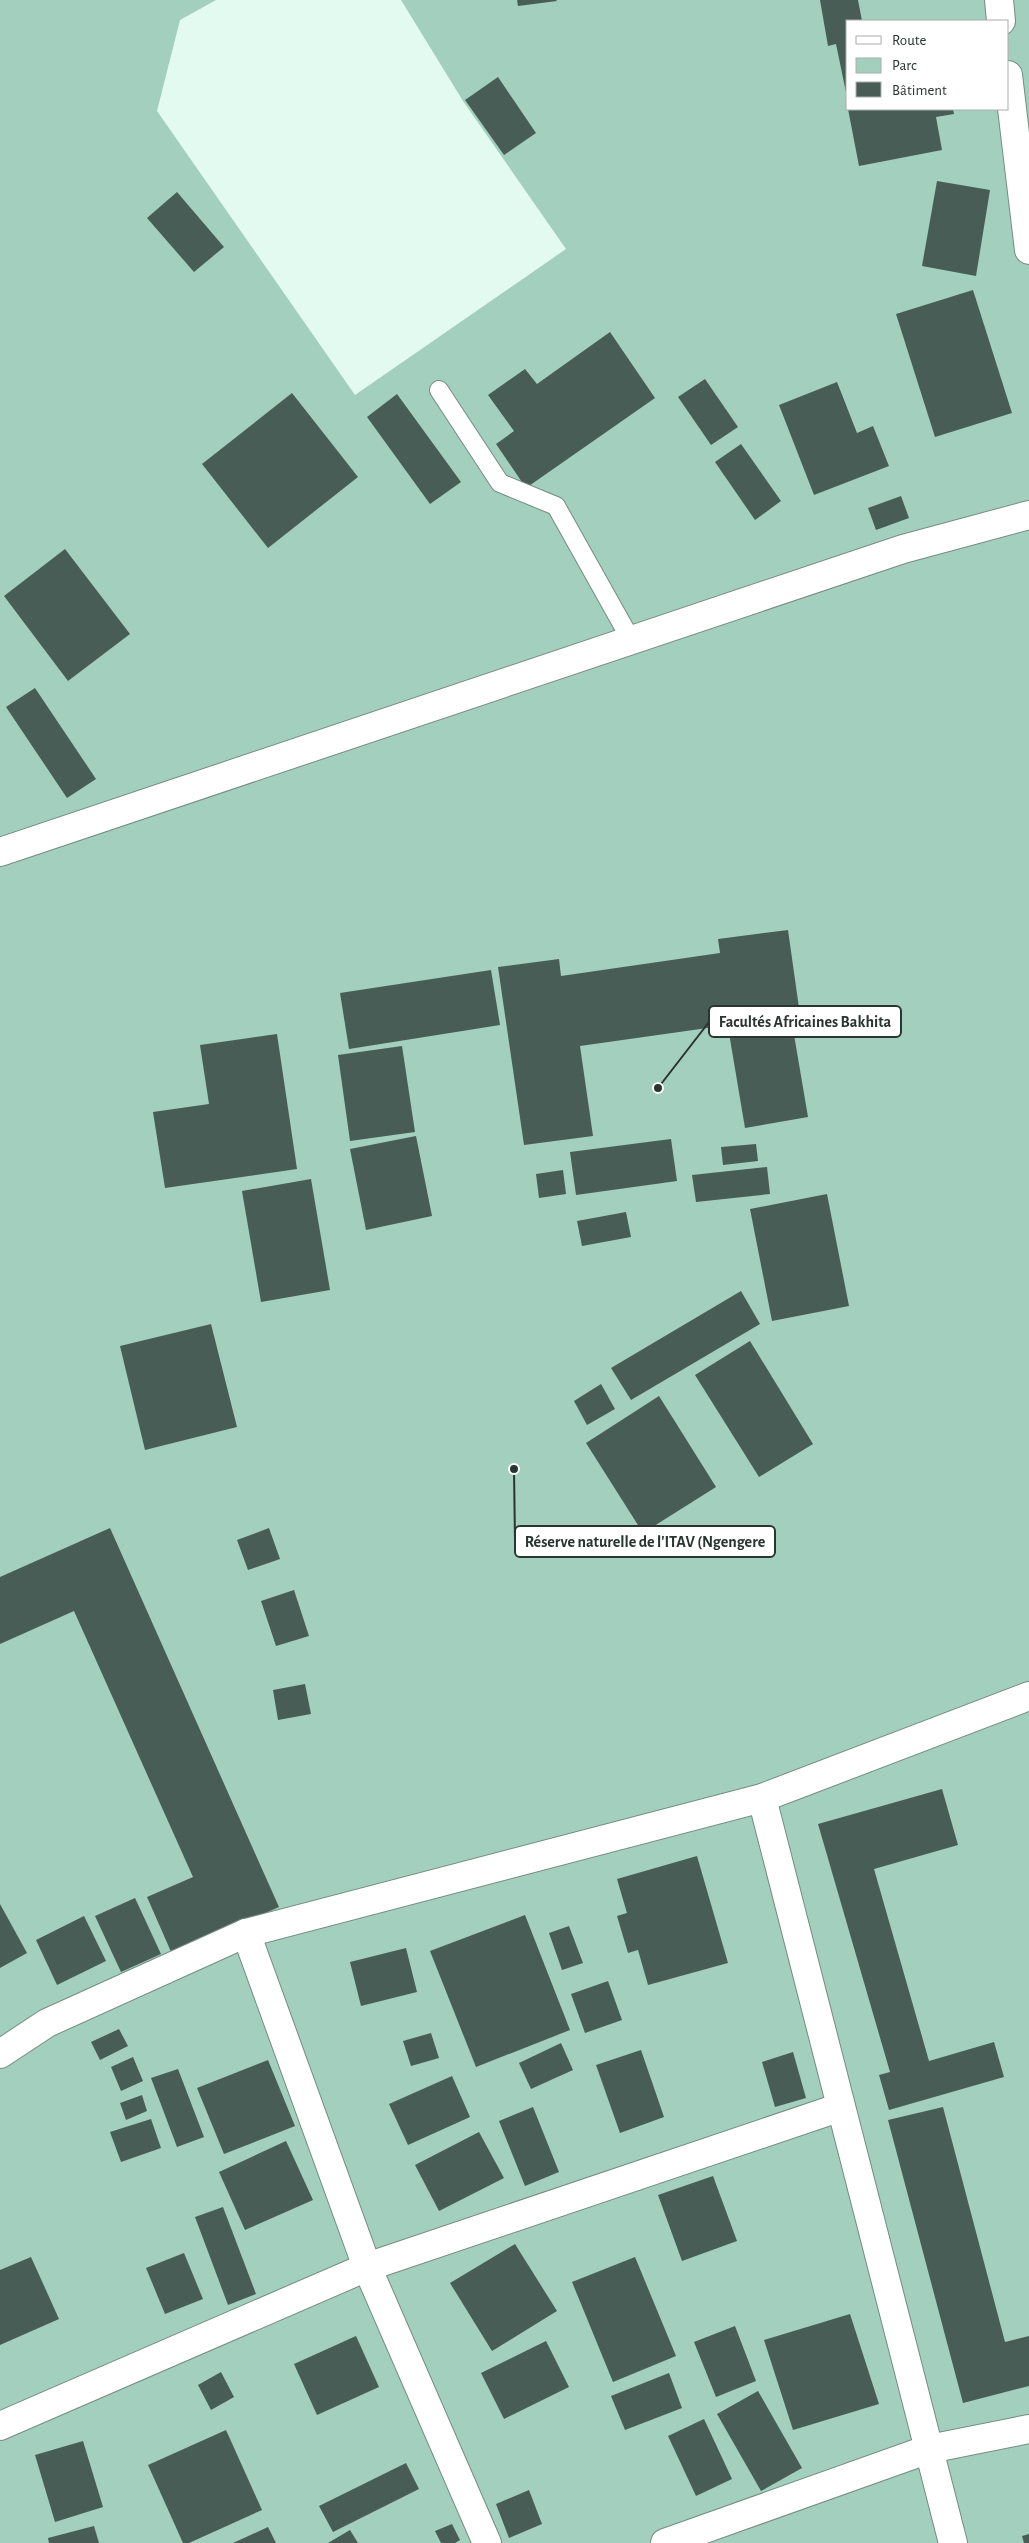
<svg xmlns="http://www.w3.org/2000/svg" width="1029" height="2543" viewBox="0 0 1029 2543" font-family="'Alegreya Sans',sans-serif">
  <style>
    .green { fill: #a3cfbe; fill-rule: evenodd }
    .building { fill: #485d55 }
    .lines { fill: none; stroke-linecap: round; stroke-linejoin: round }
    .service-casing { stroke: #758c83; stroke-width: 20 }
    .minor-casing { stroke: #758c83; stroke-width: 30 }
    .tertiary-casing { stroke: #758c83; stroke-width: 30 }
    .service { stroke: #fff; stroke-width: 18 }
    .minor { stroke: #fff; stroke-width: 28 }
    .tertiary { stroke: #fff; stroke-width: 28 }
    .leader { fill: none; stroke: #2a3430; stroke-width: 2 }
    .callout-dot { fill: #2a3430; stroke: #fff; stroke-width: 2 }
    .callout { fill: #fff; stroke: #2a3430; stroke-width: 2 }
    .callout-label { font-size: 16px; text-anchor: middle; font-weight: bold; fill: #2a3430 }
  </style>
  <rect width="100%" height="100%" fill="#e2faf0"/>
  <path class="green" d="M0,0H216L180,20L157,111L355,395L566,249L463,101L401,0H1029V2543H0ZM848,21H1008V109H848Z"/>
  <g class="building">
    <polygon points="517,0 556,0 557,1 518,6"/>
    <polygon points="820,0 858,0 862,21 848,21 848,102 836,44 828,46"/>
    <polygon points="498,77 536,133 504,155 465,100"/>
    <polygon points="848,109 953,109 954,114 936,117 942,150 859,166"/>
    <polygon points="937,181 990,190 976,276 922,266"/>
    <polygon points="177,192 224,247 194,272 147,218"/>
    <polygon points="973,290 1012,413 935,437 896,314"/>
    <polygon points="610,332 655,398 526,488 496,444 514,431 488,395 525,369 537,384"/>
    <polygon points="705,379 738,427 711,445 678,397"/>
    <polygon points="837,382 857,433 873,426 889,466 814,495 779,405"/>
    <polygon points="292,393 358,477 268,548 202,464"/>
    <polygon points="397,394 461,482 430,504 367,417"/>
    <polygon points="741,444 781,501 755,520 715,462"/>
    <polygon points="901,496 909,518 876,530 868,508"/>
    <polygon points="65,549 130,634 68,681 4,596"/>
    <polygon points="35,688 96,779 67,798 6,707"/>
    <polygon points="788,930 800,1015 580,1046 593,1136 524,1145 498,967 559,959 561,976 720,953 718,939"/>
    <polygon points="491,970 500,1025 349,1049 340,993"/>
    <polygon points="792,1023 808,1117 745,1128 729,1033"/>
    <polygon points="277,1034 297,1169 165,1188 153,1112 209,1104 200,1045"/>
    <polygon points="402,1046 415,1132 350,1141 338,1055"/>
    <polygon points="416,1136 432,1216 366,1230 350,1149"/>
    <polygon points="671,1139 677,1181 576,1195 570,1152"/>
    <polygon points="756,1144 758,1161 723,1165 721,1147"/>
    <polygon points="767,1167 770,1194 696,1202 692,1175"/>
    <polygon points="563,1170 566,1194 539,1198 536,1174"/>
    <polygon points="311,1179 330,1290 261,1302 242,1191"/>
    <polygon points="827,1194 849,1306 772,1321 750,1209"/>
    <polygon points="626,1212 631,1237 582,1246 577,1221"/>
    <polygon points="741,1291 760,1324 631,1400 611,1368"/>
    <polygon points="211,1324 237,1427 145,1450 120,1346"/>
    <polygon points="750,1341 813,1444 759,1477 695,1375"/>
    <polygon points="601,1384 615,1409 587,1425 574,1401"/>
    <polygon points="659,1396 716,1487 643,1533 586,1443"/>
    <polygon points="110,1528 279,1907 172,1954 147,1897 193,1877 74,1611 0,1644 0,1577"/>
    <polygon points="269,1528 280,1559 248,1570 237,1540"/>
    <polygon points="294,1590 309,1636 276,1646 261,1601"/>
    <polygon points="305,1684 311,1714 278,1720 273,1690"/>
    <polygon points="942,1789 958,1845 874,1869 929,2061 994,2042 1004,2077 889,2110 879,2075 890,2072 818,1824"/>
    <polygon points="697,1856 728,1963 648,1985 638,1950 628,1953 617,1916 627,1913 617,1879"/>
    <polygon points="135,1898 161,1954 121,1972 95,1916"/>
    <polygon points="0,1904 27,1953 0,1968"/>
    <polygon points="525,1915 570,2030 476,2067 430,1951"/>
    <polygon points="84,1916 106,1961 57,1985 36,1940"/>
    <polygon points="569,1926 583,1963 562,1970 549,1933"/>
    <polygon points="406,1948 417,1992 361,2006 350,1962"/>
    <polygon points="608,1981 622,2020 585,2033 571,1994"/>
    <polygon points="119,2029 128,2046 100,2060 91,2042"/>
    <polygon points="431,2033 439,2058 411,2066 403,2041"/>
    <polygon points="561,2043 573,2070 531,2089 519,2063"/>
    <polygon points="641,2050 664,2117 620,2133 596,2065"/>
    <polygon points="793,2052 806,2098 775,2107 762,2062"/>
    <polygon points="133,2057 143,2081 121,2091 111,2067"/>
    <polygon points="268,2060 295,2126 224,2154 197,2088"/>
    <polygon points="178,2069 204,2137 177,2147 151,2078"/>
    <polygon points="452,2076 470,2117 408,2145 389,2104"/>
    <polygon points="142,2095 147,2111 126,2120 120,2103"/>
    <polygon points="533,2107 559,2172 525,2186 499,2121"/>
    <polygon points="943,2107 1005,2342 1029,2336 1029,2386 963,2403 888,2120"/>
    <polygon points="151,2119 161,2148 121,2162 110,2132"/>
    <polygon points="479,2132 504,2178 439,2211 415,2165"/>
    <polygon points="286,2141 313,2200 245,2230 219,2172"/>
    <polygon points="713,2176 737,2241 682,2261 658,2195"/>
    <polygon points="223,2207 256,2294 228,2305 195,2217"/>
    <polygon points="515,2244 557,2311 492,2351 450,2283"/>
    <polygon points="184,2253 203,2299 165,2314 146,2268"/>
    <polygon points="31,2257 59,2319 0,2345 0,2270"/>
    <polygon points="635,2257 676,2356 613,2382 572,2282"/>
    <polygon points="850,2314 879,2404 793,2430 764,2340"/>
    <polygon points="735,2326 756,2381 716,2397 694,2342"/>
    <polygon points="356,2336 379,2387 317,2415 294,2364"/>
    <polygon points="546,2341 569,2387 504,2419 481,2373"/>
    <polygon points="221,2372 234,2397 211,2410 198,2385"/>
    <polygon points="669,2373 682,2408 625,2430 611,2396"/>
    <polygon points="758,2391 802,2468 761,2491 717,2414"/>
    <polygon points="704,2419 732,2479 696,2496 668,2436"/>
    <polygon points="226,2430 262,2510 189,2543 183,2543 148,2465"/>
    <polygon points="83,2441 103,2507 55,2522 35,2455"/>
    <polygon points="406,2463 419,2489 333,2532 319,2506"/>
    <polygon points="529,2490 542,2524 509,2538 496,2504"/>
    <polygon points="452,2524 460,2540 455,2543 441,2543 435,2531"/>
    <polygon points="94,2526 99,2543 49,2543 48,2538"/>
    <polygon points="268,2527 276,2543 233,2543"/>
    <polygon points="350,2530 358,2543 328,2543"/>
    <polygon points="1029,2534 1029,2543 1024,2543 1022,2536"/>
  </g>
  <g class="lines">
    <g class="service-casing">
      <polyline id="service" points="439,390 500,483 556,506 631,640"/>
    </g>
    <g class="minor-casing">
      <g id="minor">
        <polyline points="0,852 903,549 1029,515"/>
        <polyline points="762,1798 953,2543"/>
        <polyline points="246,1933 367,2267 487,2543"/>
        <polyline points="0,2054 47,2023 246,1933 762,1798 1029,1696"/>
        <polyline points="0,2426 367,2267 841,2107"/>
        <polyline points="665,2543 929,2449 1029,2429"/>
      </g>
    </g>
    <g class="tertiary-casing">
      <g id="tertiary">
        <polyline points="999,0 1001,21"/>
        <polyline points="1008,75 1029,250"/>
      </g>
    </g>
    <use href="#service" class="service"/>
    <use href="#minor" class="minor"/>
    <use href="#tertiary" class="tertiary"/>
  </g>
  <path class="leader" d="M658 1088L709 1022M514 1469L515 1541"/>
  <g class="callout-dot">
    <circle cx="658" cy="1088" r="5"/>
    <circle cx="514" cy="1469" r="5"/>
  </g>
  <g class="callout">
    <rect x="709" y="1006" width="192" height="31" rx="5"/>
    <rect x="515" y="1526" width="260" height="31" rx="5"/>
  </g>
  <g class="callout-label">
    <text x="805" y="1027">Facultés Africaines Bakhita</text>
    <text x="645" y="1547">Réserve naturelle de l'ITAV (Ngengere</text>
  </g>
  <rect x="846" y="20" width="162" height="90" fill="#ffffff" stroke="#aaaeac"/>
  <rect x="856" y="36" width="25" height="8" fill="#ffffff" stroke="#aaaeac"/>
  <text x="892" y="45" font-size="15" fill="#2a3430">Route</text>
  <rect x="856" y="58" width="25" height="15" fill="#a3cfbe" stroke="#aaaeac"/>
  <text x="892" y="70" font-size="15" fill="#2a3430">Parc</text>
  <rect x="856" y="82" width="25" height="15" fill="#485d55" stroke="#aaaeac"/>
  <text x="892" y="95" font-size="15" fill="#2a3430">Bâtiment</text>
</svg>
